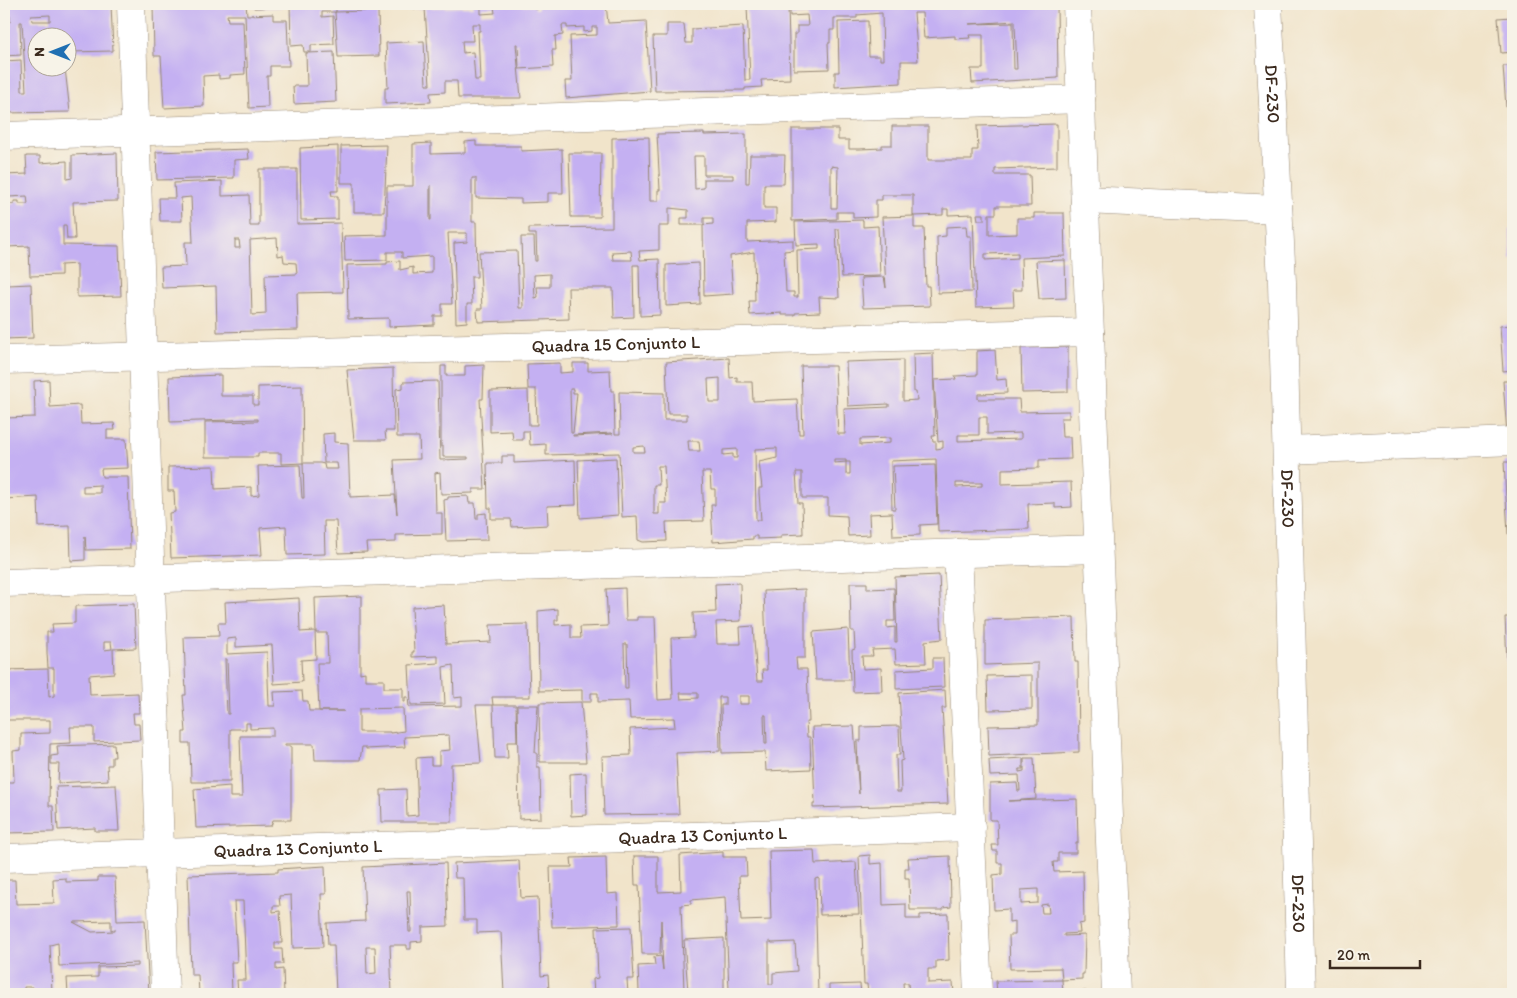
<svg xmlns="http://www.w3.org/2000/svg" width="1517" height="998" viewBox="0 0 1517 998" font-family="Itim,sans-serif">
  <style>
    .building { fill: #c4b0f2; fill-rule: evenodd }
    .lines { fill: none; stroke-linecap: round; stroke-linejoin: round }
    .street-casing { stroke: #968774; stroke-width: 29 }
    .primary-casing { stroke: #968774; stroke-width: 29 }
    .street { stroke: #fff; stroke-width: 28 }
    .primary { stroke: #fff; stroke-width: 28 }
    .labels { text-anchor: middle; stroke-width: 4; stroke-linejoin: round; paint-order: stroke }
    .street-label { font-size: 18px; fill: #3b2a1e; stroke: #f7f3e8 }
  </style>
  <rect width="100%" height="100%" fill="#f7f3e8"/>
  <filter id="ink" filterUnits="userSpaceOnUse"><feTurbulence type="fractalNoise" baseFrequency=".02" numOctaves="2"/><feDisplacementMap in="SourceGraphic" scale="10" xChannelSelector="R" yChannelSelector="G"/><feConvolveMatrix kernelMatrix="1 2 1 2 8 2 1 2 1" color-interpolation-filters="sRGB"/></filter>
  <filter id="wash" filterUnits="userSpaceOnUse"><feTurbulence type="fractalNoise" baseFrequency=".0096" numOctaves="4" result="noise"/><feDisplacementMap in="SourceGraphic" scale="20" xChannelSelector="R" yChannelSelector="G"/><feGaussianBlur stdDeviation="1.12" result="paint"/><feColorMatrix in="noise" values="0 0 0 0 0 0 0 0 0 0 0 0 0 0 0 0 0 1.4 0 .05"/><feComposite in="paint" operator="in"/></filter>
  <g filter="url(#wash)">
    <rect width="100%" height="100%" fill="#f1e4ca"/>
    <g id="blocks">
      <g class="building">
        <path d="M4,4H111L113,51L68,52V38H65L64,31L62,32V38H38V68H65L70,112L4,113V61L21,60L22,91H26L22,22H20L21,55L4,56V22H10V16H4ZM50,15V21H32L31,16Z"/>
        <polygon points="153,4 246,4 247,15 273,14 273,20 287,20 289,66 270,66 270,76 267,76 268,107 249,108 245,15 227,15 228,21 243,21 245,74 230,75 230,78 219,79 219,75 203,76 204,106 164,108 161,56 154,56"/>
        <polygon points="254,4 286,4 286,7 254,8"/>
        <polygon points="290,4 336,4 336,12 322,12 322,17 333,16 334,44 311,45 311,52 304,52 303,45 291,46"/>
        <polygon points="364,4 380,4 380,10 378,10 379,56 338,57 335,12 365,11"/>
        <polygon points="413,4 425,4 425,8 414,9"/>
        <path d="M473,4H516V6H535V9H538V5L606,4L608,23L646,21L650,91L566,98L565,81H572L570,36L597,35V27H592V31L584,32V27L567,28V25H562L563,35L555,36L556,50H552L553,67L519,69L518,44H516L521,98H458L457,81H445V92L430,93L431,102L385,104V88H388L386,43L424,41L426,85H430L425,8L473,7ZM481,7H494L495,13L481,14ZM472,24H480V31H478L480,80H475L473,52L463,53L462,41H473Z"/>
        <path d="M1057,4L1058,78L972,83L971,69H983V35H969L970,38L955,39V36L924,38L922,13H914L918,61H901V83L835,87V72H839L838,22L868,21L869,56H880V60H883L882,13L857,15V18H834V30H830V43H828L829,69L794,70V34H797V26H808L807,15L790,16V7H788L790,79L761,80L762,87L745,88V90L655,91L653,36H667V24H684L686,43H692V29L743,26L745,80H750L747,5ZM1015,21V25L1017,69H1014L1013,23L969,24Z"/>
        <polygon points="1511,17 1513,52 1501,53 1498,18"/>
        <polygon points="334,52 336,102 294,104 293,86 307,86 306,53"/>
        <polygon points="1503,66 1513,66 1513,106 1506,107"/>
        <path d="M1057,124V167L995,169V175H1030L1031,206H996V214H989V235L1017,234V218H1034V213H1064L1065,256L1021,258L1022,290H1013L1014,306L976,307L973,214L948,215V209H943V215L913,216V195H882V200H876V217L853,218V212H837V219L792,221V129H838V140H849V149H860L882,148V145H892V126H928V160H972V150H978L977,126ZM831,166L838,167L837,208H831ZM977,214H984V220H978ZM1018,253V258L985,260V254Z"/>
        <path d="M704,133V135L746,134V183H749L750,155H785L784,184H764V208H776V222L747,223V242L793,240V250L784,251L786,292H794V297H798L797,250L819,249V244L796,245L795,222L863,220V227L878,226L880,276L842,277L839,229H836L839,298L819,297L820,312L795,313V315H782V313L750,315L749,301H755L754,252L730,256L733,294L704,296L703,225L713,224V218H704V225H681V218H688V210L669,208V226H659V250L639,251L640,260L659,259L660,315L640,316L639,265H633L634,317L614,318L613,288H568L569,319L478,322L477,309H482L479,252L517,251L519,308H523L521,237H534L535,261H537L536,234H529V228L612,227V138L649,137L650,201H658V190H660L657,134ZM694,156H704V175H733V179H704V188L695,189ZM631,251L632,260H613L612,252ZM550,274V287H537L538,297L535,298L534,275Z"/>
        <path d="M476,141V146H521V151L562,149L563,193H548V202L521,203V199L476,198V178H472V222H476L477,277H471L472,304H467V322L456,323L454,243L467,242V233H448L452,304H442V316H434V325L389,327V318L348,319L347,265L387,264V262L400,261V270L413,267V274L432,273V256L402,258V252H387V260L345,261L344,236L387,235V186H413V144L431,143V154L465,153V142ZM430,186H431V220H430Z"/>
        <polygon points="387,145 384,212 354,212 354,183 341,183 341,146"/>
        <polygon points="338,146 338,191 331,191 332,196 338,196 338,219 301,220 300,148"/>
        <polygon points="248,149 249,159 234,160 234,178 157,180 156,152"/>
        <path d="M117,153L118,201L73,202L75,239H67L66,225H63V245L119,246L121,296L77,297V264L61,265V275L30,276L29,246L7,247L6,244H4V175L27,174L26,156H40V163L67,161V179L72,178V155ZM6,193H9V197L27,196L28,204H19V201H14V204L6,205Z"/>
        <polygon points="569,153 601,153 600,217 571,217"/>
        <path d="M259,169H297V224L341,223L343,292L297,293L298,330L217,332L216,286L162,288L161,267L186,266L185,242H193L191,197L181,198L182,221H160L159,198H175L174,183L222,181V196L249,195L250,226H259ZM277,238L278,256L283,255L284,262L296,263L297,274L265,275L266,314L252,315L250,240ZM235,240H239L240,248H235Z"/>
        <polygon points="914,216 914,228 924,228 926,286 929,286 930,306 863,308 861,278 884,277 886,288 882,217"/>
        <polygon points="966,226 967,236 971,236 972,292 938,293 937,237 946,236 946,227"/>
        <polygon points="1513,228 1513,259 1511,259 1510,229"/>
        <polygon points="1065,260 1066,298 1039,299 1036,261"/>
        <polygon points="699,263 700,304 666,306 666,265"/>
        <polygon points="7,274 8,285 31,284 33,338 4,339 4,275"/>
        <polygon points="1513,325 1513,370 1503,371 1500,326"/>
        <polygon points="1068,347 1068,392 1022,393 1021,348"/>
        <path d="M995,350L997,380L1006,379L1007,393L978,394V399H1019L1020,412L1069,411V418H1061L1062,437H1070L1071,459L1039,460V468L1002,469V484L1071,482L1072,507L1055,508V503L1028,504L1029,529L938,532L936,459L891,461L892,509H895L893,466L935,465L937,524L920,525V535L893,536L892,513L869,514L870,535L848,536L847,516L828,515V498H802V472H796L798,503H802L803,534L781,535V538L757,539V536H753V539L713,542L711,505H715V489H711L710,472H702L704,521L666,522L667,541L643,542L638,540L637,516L622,517L619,453L546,455V444L530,445L529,431H523V440H513L512,431L490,432V391L528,390L529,425H537L536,389H528L527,364L560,363V373L573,372V363H588V371L610,370L611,391H614L615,434H620L619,392L664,393V420H687V414H668L666,362L729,358L730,378L737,377V382H752L753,401L797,399L799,434H803L801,366H835L838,434H845L844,409L889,407V404L848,406L846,362L903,360V401L917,400L916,392H914L913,354L933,353L935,436H932L933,442H936V449L943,448V441L938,442L934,380L956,379L955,376L977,375V351ZM720,378V402H709L708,379ZM570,389H573V393H577L573,433H571ZM979,417H987V434L1021,433V439L958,441V435H979ZM612,433L613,434L573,436V435ZM890,438V443L860,445V439ZM688,441H699L700,451H689ZM644,446L645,452H633V447ZM777,448V458L759,462L762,488H759V493L761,520H756L755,449ZM737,449V458H733V454L723,455V450ZM834,460H846V462L834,463ZM846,462H850V474H846ZM658,466H664L666,503H659V514H654V485H659ZM956,483H982V486L956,487Z"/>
        <polygon points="484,365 483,399 480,399 485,489 473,489 473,493 441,494 440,472 435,473 436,513 442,513 442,534 396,535 396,542 366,543 367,552 338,553 336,521 324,521 325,554 287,555 286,526 260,528 262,555 171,558 169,513 175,512 174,491 168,491 168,467 214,466 215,489 251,487 251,496 259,495 258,466 300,465 302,498 304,498 303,463 320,463 324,464 325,469 338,469 337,463 324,463 323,434 334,433 334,442 348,443 350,497 395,495 397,514 394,460 420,459 419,437 397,437 396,389 403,388 403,382 438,381 440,460 468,459 468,457 443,457 443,447 441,447 441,366 446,366 446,376 465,376 465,366"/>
        <polygon points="393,368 394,431 385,431 386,440 354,440 347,370"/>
        <polygon points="221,375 221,396 253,396 253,405 258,405 258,387 302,386 303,463 281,464 281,453 258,453 258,457 205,457 205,422 258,421 258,419 170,422 169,377"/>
        <path d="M49,380L50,407L80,405L81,424L114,423L115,430H107V439H126L128,468L101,469L102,477H128L130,549L86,550L85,536V560L71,561L70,526L39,527L38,497L4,499V418L35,417L34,381ZM100,485V493H83V486Z"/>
        <polygon points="1503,381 1513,381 1513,434 1507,434"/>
        <polygon points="502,456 514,456 514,463 575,460 576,505 547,506 548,525 512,527 511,519 491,519 491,508 488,508 487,463 502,463"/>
        <polygon points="616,458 618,515 580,518 578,460"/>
        <polygon points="1504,462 1513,462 1513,534 1508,534"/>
        <polygon points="468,496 469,503 475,503 476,519 478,519 478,514 486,513 487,540 446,541 444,500 448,499 448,497"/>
        <polygon points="939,575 942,639 925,641 926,663 896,664 895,649 872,650 873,656 862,656 863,669 881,668 882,691 853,692 852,650 855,649 854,631 851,631 850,583 867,583 867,589 894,588 895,621 887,621 887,628 895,627 895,642 897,642 895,577"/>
        <path d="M740,583L741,621L716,622L717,644H741L740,627L753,626L757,681H763L762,670H767L764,591L805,589V658H796L797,669H807L809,722H806L807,737H810L811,769L766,771L765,752L722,753L721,705H725V697H719L720,751L676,753L679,814L604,815L602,756L631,755L630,729L675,727L674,718L630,719L629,701L598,702V693H591V702H582V690L539,691L538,611L558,609V620H555V625L571,624V638H581L580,627L608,626L606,589L625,588L626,620H637V617H655L658,700L673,699L671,638L694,637L693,613L716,612L715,584ZM624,644H627L628,689H625ZM680,693H698V698L681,699ZM739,696H749V704H739ZM764,715H766L767,744H765Z"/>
        <path d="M362,596V607H360V673L365,672V680H384V688H403V702H405V697H408L409,707L462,706V697L454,698L453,665L443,667L445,704L411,705L409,665L438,663V656L412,657V652H414L412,607L444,605L446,644L491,642L490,625L528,624L530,697H492L493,705H476L481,763L451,764L452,822H382L381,792V790L406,789L407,816L418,815L416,758L431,757V765H439V751L450,750L449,735L404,737L405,747L366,749V747H362L360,760H315L314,744H285V746H291V820H273L271,826L196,828L194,789L230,786V797H242L240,736H273V728L250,729V723H246V729H230V782H191L190,743H183V732H186L183,695H186L184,637L219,636L218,623H226L225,602L299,598L300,632L315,631L316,659L301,660L302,682L274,684L272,645L236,647V638L227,639V654L267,652L269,706H275L274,692L302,691L303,701H308L309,711H344H319L317,663H328L327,633H316L315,598ZM225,659H227L229,714H227ZM403,708L404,731L390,733V732H359V709Z"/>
        <path d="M134,604L136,648L113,649L114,673L89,675L90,695L138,693L139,713H133L134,724H139L140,740L94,742V727H70L71,743L50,744L49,806H53L54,832L4,833V809H7L4,772L6,782H14L13,751L21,750V734L50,733V720H4V670L48,669L49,697L54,696V668H48L47,653V632H53L52,624L75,623V606ZM104,642H111L112,649L104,650Z"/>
        <polygon points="1074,617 1075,662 1078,662 1079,752 989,756 988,726 1038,725 1038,663 985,665 985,620"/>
        <polygon points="1505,617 1513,617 1513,665 1507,665 1507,663"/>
        <polygon points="848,629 850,680 816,680 813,632"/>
        <polygon points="933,658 943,658 944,687 896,689 896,670 933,668"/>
        <polygon points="1032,675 1032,709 988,710 987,676"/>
        <polygon points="945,690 946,708 942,708 948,804 813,808 813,804 815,804 812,727 854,726 859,794 857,741 861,741 861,727 899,726 900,755 896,755 897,792 901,792 900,761 903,760 899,693"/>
        <polygon points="581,702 586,762 540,762 539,703"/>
        <polygon points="493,705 516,705 517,742 507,742 508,758 495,758"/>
        <polygon points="517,705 538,705 535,753 537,753 537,767 540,767 541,818 519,819"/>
        <polygon points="114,744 115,757 112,757 112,765 107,765 108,780 58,783 59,764 51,764 51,756 58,755 57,746"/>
        <path d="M1023,758V769H1019V772L1024,771V758H1034L1036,799L1009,801L1077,799L1078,843H1076V853H1058V862H1053L1054,872L1083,871L1084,923L1079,924L1080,933L1064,934V936L1085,935L1084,974H1082V979L1062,980L1063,993L1086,991L1087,994H997L996,981L1062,980L1061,968L1010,969L1009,935H1015V921L1009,922V909L994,910L993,875L1002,874V863H997V851H993L992,845H998L997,820H990V784L1017,783L1018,791H1020L1019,775L990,776L989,760ZM1038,889V903L1021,904V890ZM1048,904L1049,913H1042L1041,905Z"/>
        <polygon points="586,773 587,815 571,816 570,774"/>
        <polygon points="116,785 119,831 95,831 95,828 58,830 56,787"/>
        <path d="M814,850L815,864L856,862L859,914L820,915L819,878L815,879L818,994H628L639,992L638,966L655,965L654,957L661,956L663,970L661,920L660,954H642L639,885H635L634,856H658V892L681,891L680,855L723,852V857H746L747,876H739L741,921L771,920L769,851ZM725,897L729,990H724V938L684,940L688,991H684L681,905L691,904V900ZM769,941L772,943L795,942L797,971L773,973V984H769Z"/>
        <polygon points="870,855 870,864 882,863 883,905 906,904 906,919 920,919 920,915 948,914 949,960 936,961 936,969 928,969 928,983 953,982 954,994 909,994 908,983 903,983 904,994 868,994 867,984 864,984 859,856"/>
        <polygon points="950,856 951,907 943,908 943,910 910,910 909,878 905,878 905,868 909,868 908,858"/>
        <polygon points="606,857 607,894 618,893 619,925 552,927 550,867 572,867 571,858"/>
        <polygon points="519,860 521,898 538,897 541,976 548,975 549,991 541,991 542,994 504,994 501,932 477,933 477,920 464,920 463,878 455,878 454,863"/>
        <path d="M446,863L448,926L422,927V941L411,942V949H407V945H390L392,994H336L334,945H328L327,923L365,921L363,867ZM407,891H410L411,932H409ZM366,947H375L376,973L367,974Z"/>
        <polygon points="325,866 326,894 321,894 323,947 293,948 291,895 279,896 280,906 273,906 273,912 280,911 282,943 275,943 275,949 282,949 283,964 276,964 276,970 283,969 284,994 238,994 237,980 246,980 243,901 234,901 237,962 231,962 232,994 199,994 198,975 191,975 191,973 188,875 278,872 278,869"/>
        <path d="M98,877H115L117,921L145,920L149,994H68L67,978L98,977V967L138,966V963L59,966L58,943L50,945L52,993L33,994L32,987H24V994H4V880H15L16,904L54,903L53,879L66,878V882L98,881ZM111,921V930L115,929V931L92,932L73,922Z"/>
        <polygon points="631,927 634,979 627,979 628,994 594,994 593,979 598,978 596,928"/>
        <polygon points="860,984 861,994 829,994 829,985"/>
      </g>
    </g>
  </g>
  <g filter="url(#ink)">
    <use href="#blocks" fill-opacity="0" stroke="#968774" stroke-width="1"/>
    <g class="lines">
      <g class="street-casing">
        <g id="street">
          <polyline points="131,4 165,994"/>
          <polyline points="1077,4 1116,994"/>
          <polyline points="4,136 1081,99"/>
          <polyline points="1085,200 1278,209"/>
          <path id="s1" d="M4,360L1090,332"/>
          <polyline points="1287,450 1513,441"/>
          <polyline points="958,553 978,994"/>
          <polyline points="4,583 1098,549"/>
          <path id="s2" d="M4,858L971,827"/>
        </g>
      </g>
      <g class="primary-casing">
        <g id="primary">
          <path id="s3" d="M1268,4L1282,282L1301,994"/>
        </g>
      </g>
      <use href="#street" class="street"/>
      <use href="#primary" class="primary"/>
    </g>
  </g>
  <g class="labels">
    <g class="street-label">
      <text dy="6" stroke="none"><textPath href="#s3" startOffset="90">DF-230</textPath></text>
      <text dy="6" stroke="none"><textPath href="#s1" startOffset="612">Quadra 15 Conjunto L</textPath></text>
      <text dy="6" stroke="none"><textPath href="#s3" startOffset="495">DF-230</textPath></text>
      <text dy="6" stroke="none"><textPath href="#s2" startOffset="699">Quadra 13 Conjunto L</textPath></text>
      <text dy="6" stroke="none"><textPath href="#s2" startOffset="294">Quadra 13 Conjunto L</textPath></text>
      <text dy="6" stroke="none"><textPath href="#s3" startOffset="900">DF-230</textPath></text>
    </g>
  </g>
  <rect width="1517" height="998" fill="none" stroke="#f7f3e8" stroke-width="20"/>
  <g transform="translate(52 52) rotate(270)"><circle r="24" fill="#f7f3e8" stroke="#aca397"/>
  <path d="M0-4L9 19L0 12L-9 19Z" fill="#1f6fb2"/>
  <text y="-8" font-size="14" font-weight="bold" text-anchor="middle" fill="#3b2a1e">N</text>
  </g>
  <path d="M1330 960v8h90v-8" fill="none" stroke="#3b2a1e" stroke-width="2.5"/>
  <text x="1337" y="960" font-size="15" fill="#3b2a1e" stroke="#f7f3e8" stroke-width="4" paint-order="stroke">20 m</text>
</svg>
